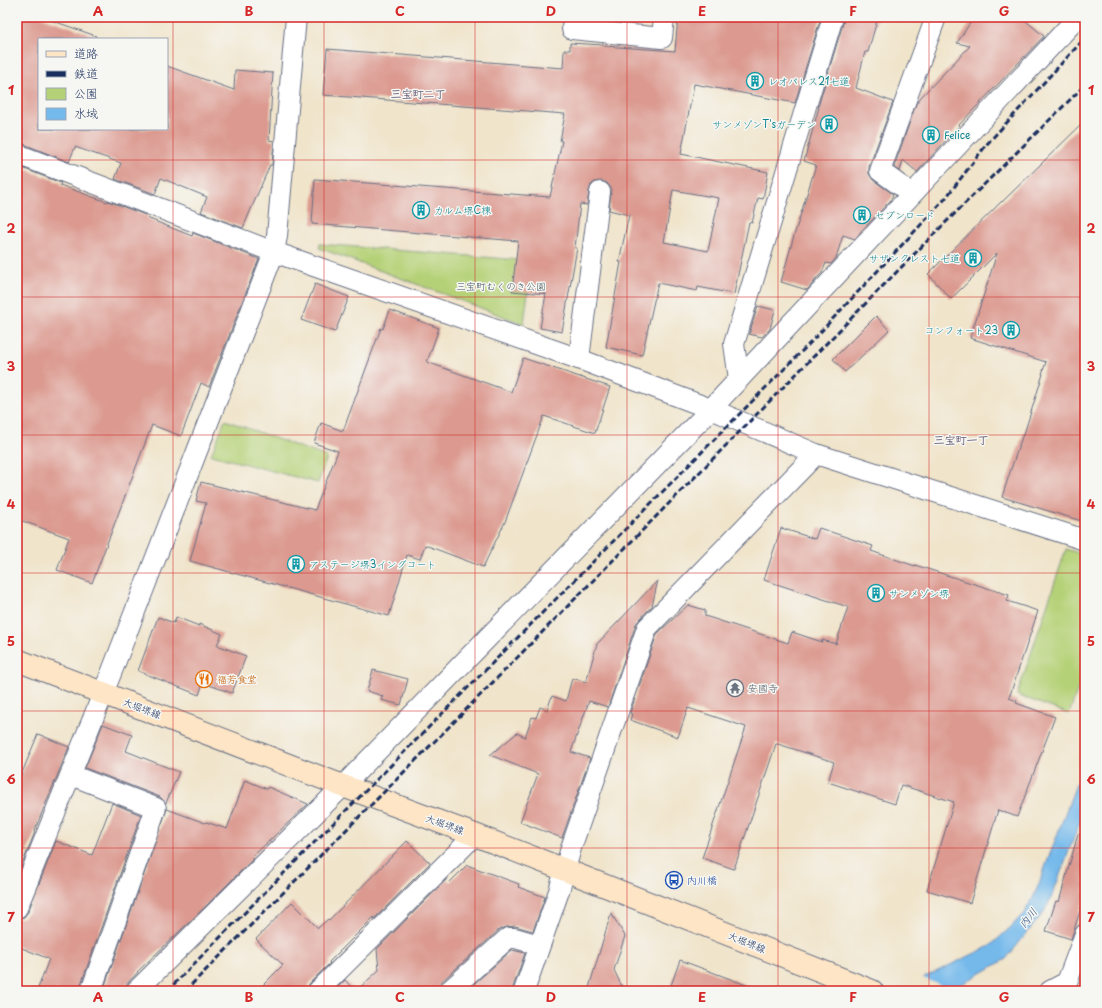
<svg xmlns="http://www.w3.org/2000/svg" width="1102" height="1008" viewBox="0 0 1102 1008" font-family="'Playpen Sans','Klee One',sans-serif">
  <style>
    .green { fill: #b5d177; stroke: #68806a }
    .water { fill: #74b9eb; stroke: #4874a4 }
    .pier { fill: #f0e4ca }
    .building { fill: #db998f; fill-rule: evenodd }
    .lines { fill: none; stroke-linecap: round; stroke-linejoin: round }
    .minor-casing { stroke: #666e84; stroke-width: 22 }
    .secondary-casing { stroke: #666e84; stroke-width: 24 }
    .minor { stroke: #fff; stroke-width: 20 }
    .secondary { stroke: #fde5c5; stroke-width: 22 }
    .rail { stroke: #1b2f5e; stroke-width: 3; stroke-dasharray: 6 3; stroke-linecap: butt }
    .grid { fill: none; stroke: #d62828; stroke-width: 1; stroke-opacity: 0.55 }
    .labels { text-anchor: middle; stroke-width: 3; stroke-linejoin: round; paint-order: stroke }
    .culture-label { font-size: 10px; fill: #0d838f; stroke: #f6f6f2; text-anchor: start }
    .park-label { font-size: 10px; fill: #425864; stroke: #f6f6f2 }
    .food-label { font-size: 10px; fill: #c56008; stroke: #f6f6f2; text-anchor: start }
    .worship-label { font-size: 10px; fill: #5b616d; stroke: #f6f6f2; text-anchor: start }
    .street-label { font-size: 10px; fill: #1b2f5e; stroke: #f6f6f2 }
    .transit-label { font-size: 10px; fill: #164399; stroke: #f6f6f2; text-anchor: start }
    .neighbourhood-label { font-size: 11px; font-weight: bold; fill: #5e546f; stroke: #f6f6f2 }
    .water-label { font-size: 11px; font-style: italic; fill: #365888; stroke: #f6f6f2 }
    .neatline { fill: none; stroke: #d62828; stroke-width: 1.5 }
    .grid-label { font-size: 13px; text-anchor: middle; font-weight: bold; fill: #d62828 }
  </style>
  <rect width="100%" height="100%" fill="#f6f6f2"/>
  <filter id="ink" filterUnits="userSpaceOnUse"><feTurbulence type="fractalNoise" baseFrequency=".025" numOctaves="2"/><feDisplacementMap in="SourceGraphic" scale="8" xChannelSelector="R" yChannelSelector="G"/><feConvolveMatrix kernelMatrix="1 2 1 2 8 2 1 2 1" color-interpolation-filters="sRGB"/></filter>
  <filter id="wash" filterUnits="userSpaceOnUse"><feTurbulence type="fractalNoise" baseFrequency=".012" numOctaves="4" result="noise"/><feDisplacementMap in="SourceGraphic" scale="16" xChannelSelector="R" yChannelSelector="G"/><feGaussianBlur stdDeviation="0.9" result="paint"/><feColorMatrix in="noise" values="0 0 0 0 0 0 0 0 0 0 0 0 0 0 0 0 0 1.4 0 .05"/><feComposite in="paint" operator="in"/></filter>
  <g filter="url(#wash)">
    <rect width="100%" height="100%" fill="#f0e4ca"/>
    <g class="green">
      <polygon points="320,244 532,261 524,324 319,248"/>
      <polygon points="225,420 327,457 318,483 211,455"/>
      <polygon points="1066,549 1085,555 1085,669 1069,714 1017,695"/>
    </g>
    <polygon class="water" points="1085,760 1085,808 1052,896 1044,912 1006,959 992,967 949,991 906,991 925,977 990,946 1011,927 1024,913 1033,898 1040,881"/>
    <polygon class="pier" points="921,977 954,991 904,991"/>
    <g id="blocks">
      <g class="building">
        <polygon points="17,17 42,17 96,36 96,39 39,39 39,129 167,129 167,66 234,90 235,70 273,73 269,140 274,141 272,165 270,165 243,228 201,212 207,197 161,178 155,194 115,179 121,163 75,147 69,162 21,143 17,143"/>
        <path d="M678,17H821L795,103L694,84L681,154L768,172L763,199L758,198L752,223L749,222L734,294L698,287L697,291L658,283L642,355L606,347L621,262H619L629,215L609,210L611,193V188L607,183L602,181L595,182L591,185L589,191L587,205L580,204L575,248H577L562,332L540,328L546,294L512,291L518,241L312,224L315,179L550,197L562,141H560L565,114L323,95L327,49L563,68L564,50H570V43L604,45V46L675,51ZM673,190L719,198L708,251L664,242Z"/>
        <polygon points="844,17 878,17 868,52 865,52 856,88 893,102 869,167 869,174 873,180 893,194 891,200 869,223 861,231 860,233 855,239 843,235 836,258 831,264 826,263 822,273 817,278 816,278 815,281 807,290 781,282 793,239 816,165 804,161 819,107 818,107 844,20"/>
        <polygon points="974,17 1021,17 1044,36 958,126 959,126 917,172 903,160 900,171 894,167 916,104 921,97 970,46 957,43"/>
        <polygon points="1085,121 1085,522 1002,497 1013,463 1023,434 1024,434 1043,374 1042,374 1046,362 970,338 997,253 951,299 928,274 1002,201 1002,202"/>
        <polygon points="17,166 61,183 60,185 107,202 108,201 148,216 147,218 192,236 193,233 259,259 209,387 201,383 181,436 152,425 92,583 57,570 69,538 17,519"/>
        <polygon points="315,284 349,297 335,332 301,320"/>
        <polygon points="758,306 775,310 770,329 762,337 749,334"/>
        <polygon points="390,310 439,328 427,362 511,392 523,358 610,387 595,433 544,416 505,522 483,567 425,545 420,559 407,555 389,616 190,561 206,503 196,501 201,482 315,510 338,451 314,443 321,423 343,431 381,328 383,329"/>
        <polygon points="876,316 889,330 845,372 833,359"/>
        <polygon points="781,528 815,539 819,528 873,546 871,551 915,566 915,565 1009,595 1007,601 1038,611 1009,698 1017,701 1016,703 1055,717 1017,817 998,810 970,903 927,890 954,802 901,785 895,804 828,782 834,762 778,744 776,744 734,869 702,858 746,727 688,708 678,737 630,720 632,714 630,713 657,634 688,605 705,610 705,616 788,643 792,632 822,642 822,640 836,644 848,607 764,580"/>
        <polygon points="658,580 652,606 639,620 636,624 608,707 589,701 571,752 590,758 562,838 520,822 538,774 490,755 517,733 525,737 532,717 536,718 540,707 547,710 552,696 566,701 572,678 586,682 597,644"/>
        <polygon points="158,617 174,623 176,617 199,626 199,624 222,634 217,645 246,656 232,693 203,683 199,695 138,671"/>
        <polygon points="373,670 408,679 401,705 381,700 383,696 367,691"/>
        <polygon points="103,724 132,735 126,751 179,772 166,803 160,797 85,768"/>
        <polygon points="38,734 69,747 34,832 35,832 17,877 17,785"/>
        <polygon points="245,780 267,789 268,787 308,804 251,858 253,859 204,908 137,972 138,972 120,991 103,991 167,809 205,823 206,822 227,829"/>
        <polygon points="112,803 141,815 80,987 80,991 37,991 49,959 17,946 17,919 24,917 28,912 56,841 92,855"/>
        <polygon points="1078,834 1085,835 1085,896 1071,939 1046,931 1056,901 1059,902"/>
        <polygon points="407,841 430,863 374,919 374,917 329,962 330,963 310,983 307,988 307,991 257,991 283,965 256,939 292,902 318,928 328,919 329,920"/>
        <polygon points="467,865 519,884 518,887 545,897 533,931 515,926 507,927 500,929 441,982 438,987 438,991 356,991 379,970 377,949 447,879 450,882"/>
        <polygon points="611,913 625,936 614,970 624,991 588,991"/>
        <polygon points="512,950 525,953 513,987 513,991 466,991"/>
        <polygon points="680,960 757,989 757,991 669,991"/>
        <polygon points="345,980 355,991 334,991"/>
      </g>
    </g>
  </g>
  <g filter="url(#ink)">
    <use href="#blocks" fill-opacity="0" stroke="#666e84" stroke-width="1"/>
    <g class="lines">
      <g class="minor-casing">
        <g id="minor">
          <polyline points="573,17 572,29 662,38 664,17"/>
          <polyline points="17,154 274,252 579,359 711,409 816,454 1085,540"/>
          <polyline points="912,194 880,171 936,17"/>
          <polyline points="579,359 600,192"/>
          <polyline points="739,379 734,344 833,17"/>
          <polyline points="71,775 156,808 91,991"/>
          <polyline points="17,908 112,671 274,252 277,236 296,17"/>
          <polyline points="136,991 343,786 711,409 1078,17"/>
          <polyline points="318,991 475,835"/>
          <polyline points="449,991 508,938 515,938 539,945"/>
          <polyline points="524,991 559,891 571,848 647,628 816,454"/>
          <polyline points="1050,991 1067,982 1085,934"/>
        </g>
      </g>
      <g class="secondary-casing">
        <polyline id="secondary" points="17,660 343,786 475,835 565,870 872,991"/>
      </g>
      <use href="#minor" class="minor"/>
      <use href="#secondary" class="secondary"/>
      <g class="rail">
        <polyline points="167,991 811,342 945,199 987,144 1085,38"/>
        <polyline points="185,991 444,732 936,232 1085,85"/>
      </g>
    </g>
  </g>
  <path class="grid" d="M173,17V991M324,17V991M475,17V991M627,17V991M778,17V991M929,17V991M17,160H1085M17,297H1085M17,435H1085M17,573H1085M17,711H1085M17,848H1085"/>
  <defs>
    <g id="building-ring" transform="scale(0.9)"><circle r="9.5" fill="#f6f6f2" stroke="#0f9aa8" stroke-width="1.5"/><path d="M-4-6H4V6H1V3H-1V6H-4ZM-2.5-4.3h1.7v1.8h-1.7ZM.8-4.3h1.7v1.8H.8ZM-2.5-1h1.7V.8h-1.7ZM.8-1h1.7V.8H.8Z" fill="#0f9aa8"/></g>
    <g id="restaurant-ring" transform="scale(0.9)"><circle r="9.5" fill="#f6f6f2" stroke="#e8710a" stroke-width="1.5"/><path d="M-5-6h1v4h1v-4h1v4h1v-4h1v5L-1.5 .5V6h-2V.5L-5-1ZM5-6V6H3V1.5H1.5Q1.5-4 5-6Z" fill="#e8710a"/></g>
    <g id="temple-ring" transform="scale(0.9)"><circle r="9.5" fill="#f6f6f2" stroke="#6b7280" stroke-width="1.5"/><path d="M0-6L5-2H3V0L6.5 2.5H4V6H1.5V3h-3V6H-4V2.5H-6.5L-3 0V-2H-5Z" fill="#6b7280"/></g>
    <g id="bus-ring" transform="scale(0.9)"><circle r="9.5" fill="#f6f6f2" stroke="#1a4fb4" stroke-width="1.5"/><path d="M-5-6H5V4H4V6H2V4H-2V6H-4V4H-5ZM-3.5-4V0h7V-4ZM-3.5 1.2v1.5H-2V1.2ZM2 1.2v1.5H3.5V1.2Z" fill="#1a4fb4"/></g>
  </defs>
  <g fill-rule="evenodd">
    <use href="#building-ring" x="755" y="81"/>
    <use href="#building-ring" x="829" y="124"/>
    <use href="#building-ring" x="931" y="135"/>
    <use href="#building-ring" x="421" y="210"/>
    <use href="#building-ring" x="862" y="215"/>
    <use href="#building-ring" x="973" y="258"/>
    <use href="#building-ring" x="1011" y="330"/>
    <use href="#building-ring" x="296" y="564"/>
    <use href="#building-ring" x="876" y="593"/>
    <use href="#restaurant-ring" x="204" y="679"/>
    <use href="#temple-ring" x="735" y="688"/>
    <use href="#bus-ring" x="674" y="880"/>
  </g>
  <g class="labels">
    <g class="culture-label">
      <text x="768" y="85">レオパレス21七道</text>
      <text x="816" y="128" text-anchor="end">サンメゾンT'sガーデン</text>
      <text x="944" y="139">Felice</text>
      <text x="434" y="214">カルム堺C棟</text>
      <text x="875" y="219">セブンロード</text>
      <text x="960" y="262" text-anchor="end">サザンクレスト七道</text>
      <text x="998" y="334" text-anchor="end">コンフォート23</text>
      <text x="309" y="568">アステージ堺3イングコート</text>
      <text x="889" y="597">サンメゾン堺</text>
    </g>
    <g class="park-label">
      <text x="501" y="290">三宝町むくのき公園</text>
    </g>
    <g class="food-label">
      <text x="217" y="683">福芳食堂</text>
    </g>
    <g class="worship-label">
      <text x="748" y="692">安國寺</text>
    </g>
    <g class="street-label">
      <text transform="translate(142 708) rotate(21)" y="4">大堀堺線</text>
      <text transform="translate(445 824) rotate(20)" y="4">大堀堺線</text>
      <text transform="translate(747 942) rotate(22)" y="4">大堀堺線</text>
    </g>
    <g class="transit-label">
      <text x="687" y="884">内川橋</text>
    </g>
    <g class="neighbourhood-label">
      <text x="418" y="98">三宝町二丁</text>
      <text x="961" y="444">三宝町一丁</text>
    </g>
    <g class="water-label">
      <text transform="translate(1028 918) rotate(-51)" y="4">内川</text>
    </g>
  </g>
  <rect width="1102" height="1008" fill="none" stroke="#f6f6f2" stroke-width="44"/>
  <rect x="38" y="38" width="130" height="92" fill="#f6f6f2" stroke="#9ea6b7"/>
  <rect x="46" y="51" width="20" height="6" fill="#fde5c5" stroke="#9ea6b7"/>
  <text x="74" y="58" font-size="12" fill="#1b2f5e">道路</text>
  <rect x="46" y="71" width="20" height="6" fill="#1b2f5e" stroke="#9ea6b7"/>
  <text x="74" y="78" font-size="12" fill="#1b2f5e">鉄道</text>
  <rect x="46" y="88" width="20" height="12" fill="#b5d177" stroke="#9ea6b7"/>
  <text x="74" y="98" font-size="12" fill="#1b2f5e">公園</text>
  <rect x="46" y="108" width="20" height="12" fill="#74b9eb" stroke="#9ea6b7"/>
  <text x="74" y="118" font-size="12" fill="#1b2f5e">水域</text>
  <rect x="22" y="22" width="1058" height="964" class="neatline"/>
  <g class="grid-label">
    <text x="98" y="16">A</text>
    <text x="249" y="16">B</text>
    <text x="400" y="16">C</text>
    <text x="551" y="16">D</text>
    <text x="702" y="16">E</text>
    <text x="853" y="16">F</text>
    <text x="1004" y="16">G</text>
    <text x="11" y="95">1</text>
    <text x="1091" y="95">1</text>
    <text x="11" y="233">2</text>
    <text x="1091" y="233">2</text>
    <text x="11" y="371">3</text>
    <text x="1091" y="371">3</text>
    <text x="11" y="509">4</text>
    <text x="1091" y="509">4</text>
    <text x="11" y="646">5</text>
    <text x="1091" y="646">5</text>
    <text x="11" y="784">6</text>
    <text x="1091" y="784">6</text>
    <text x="11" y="922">7</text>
    <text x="1091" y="922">7</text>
    <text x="98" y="1002">A</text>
    <text x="249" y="1002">B</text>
    <text x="400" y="1002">C</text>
    <text x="551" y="1002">D</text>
    <text x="702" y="1002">E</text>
    <text x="853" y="1002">F</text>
    <text x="1004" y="1002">G</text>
  </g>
</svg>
